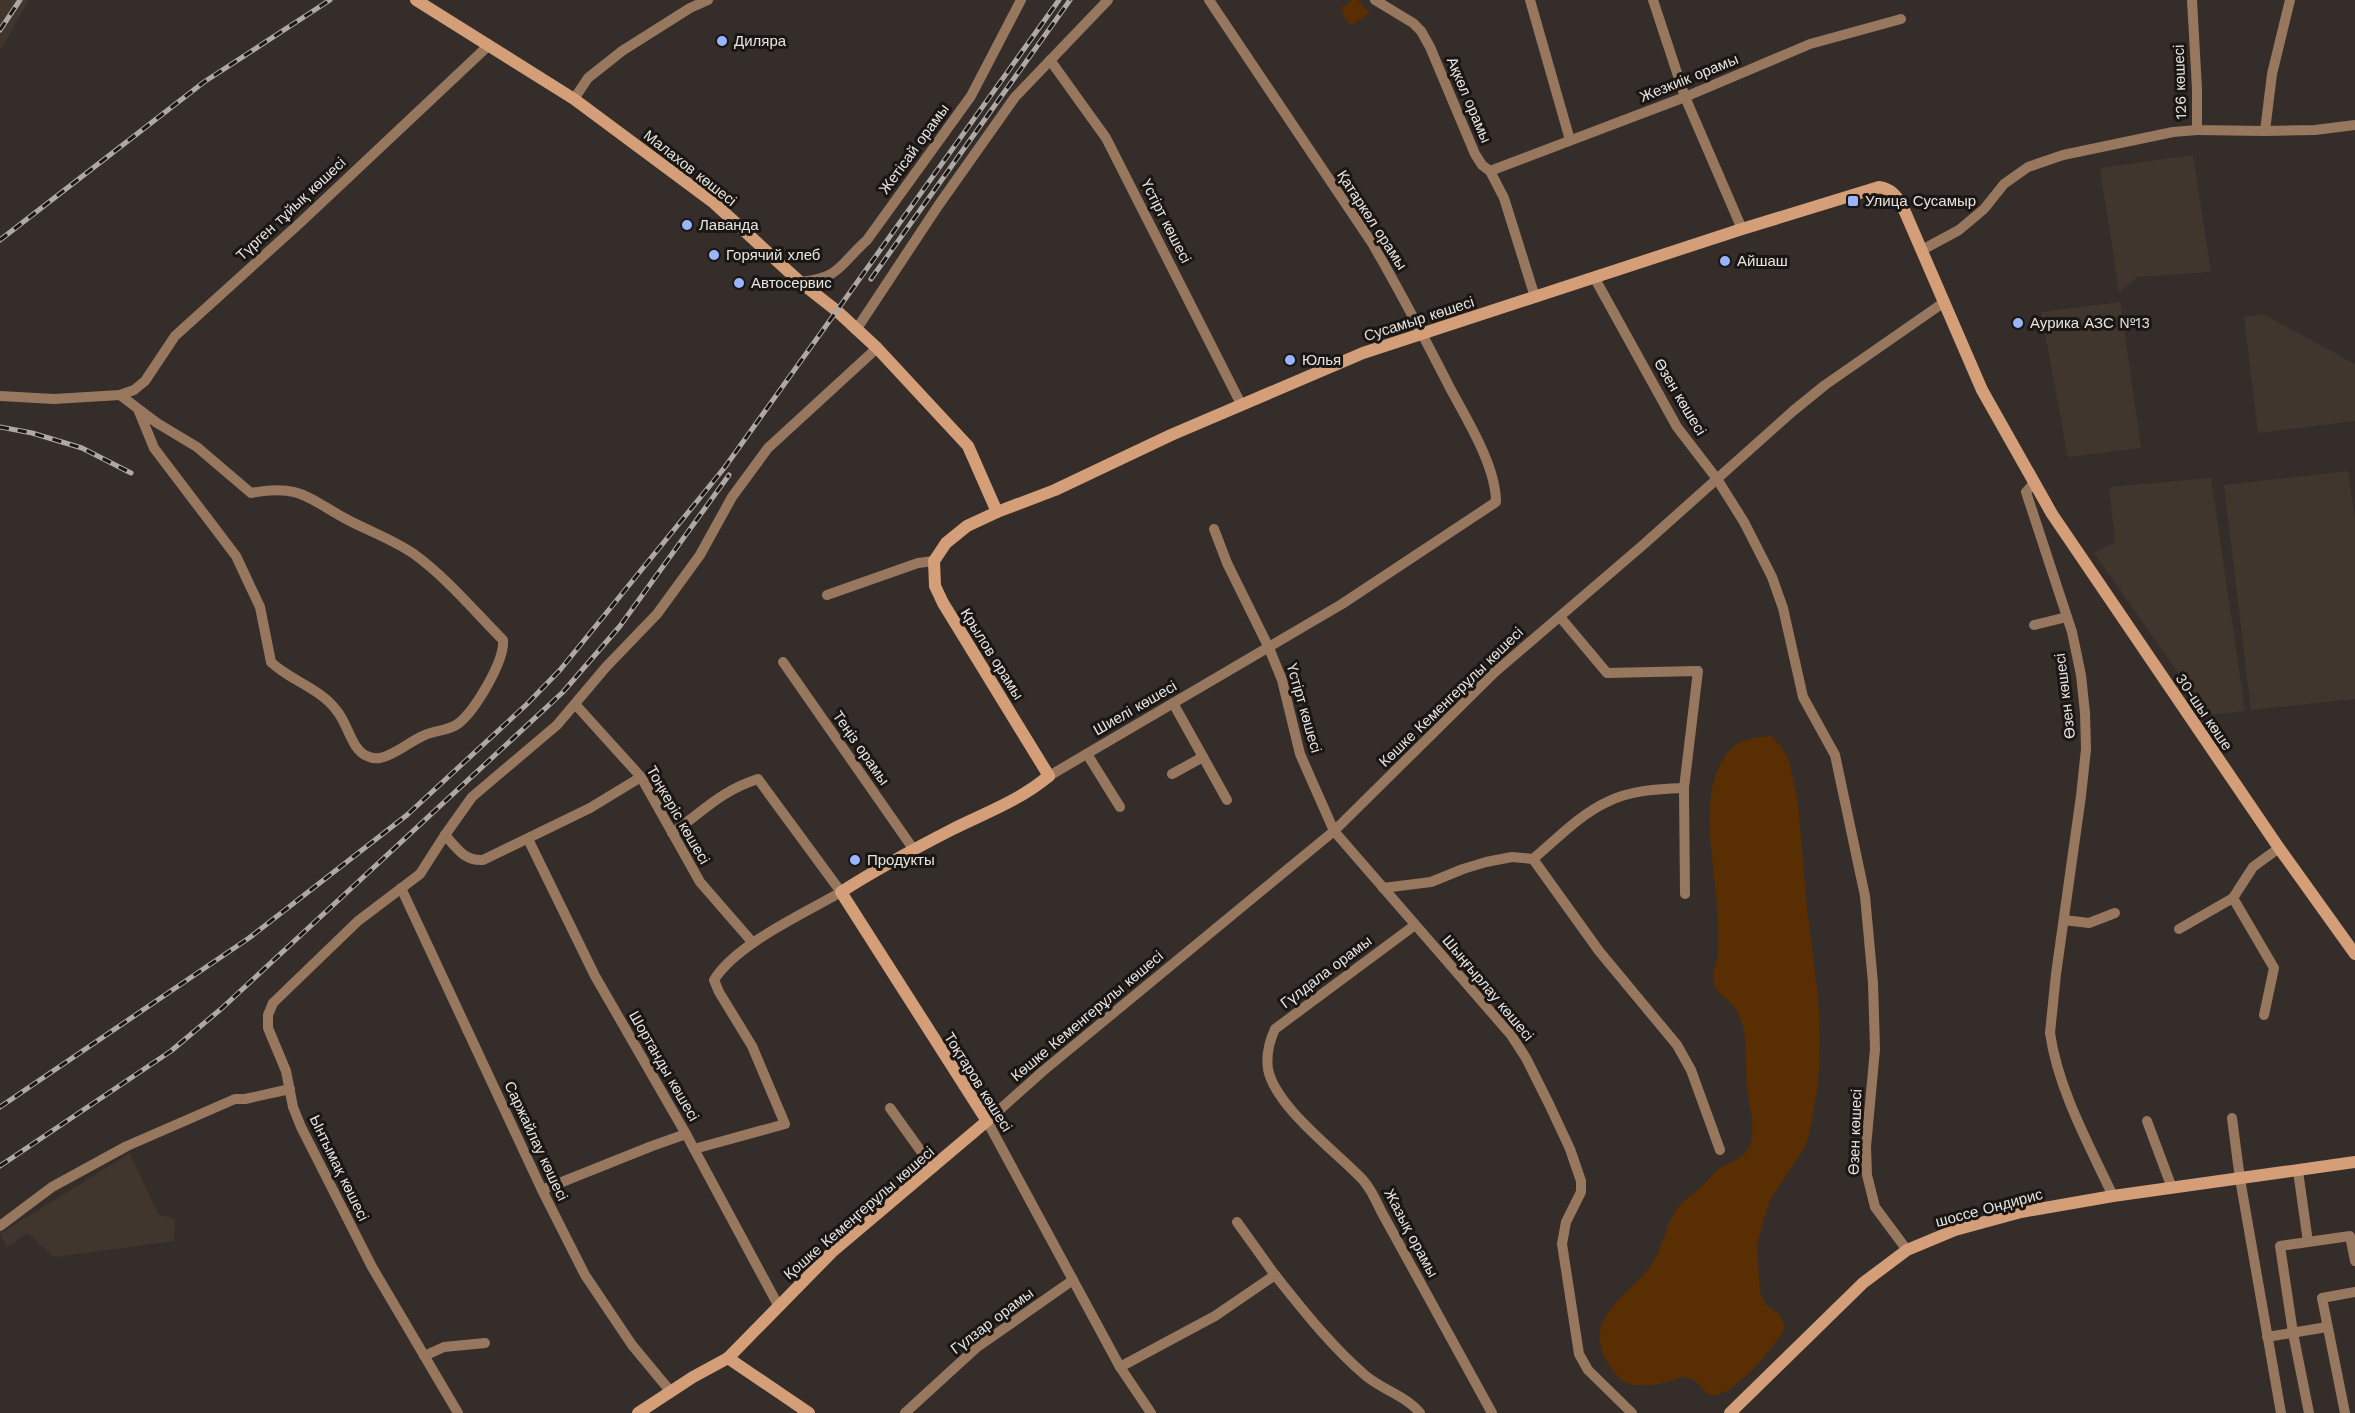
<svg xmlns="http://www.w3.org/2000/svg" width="2355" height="1413" viewBox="0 0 2355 1413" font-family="'Work Sans',sans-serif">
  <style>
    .built { fill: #41362e }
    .green { fill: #5a2e03 }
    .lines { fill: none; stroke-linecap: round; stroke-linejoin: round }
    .street { stroke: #98775f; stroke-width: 10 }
    .secondary { stroke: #d49f78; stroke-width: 12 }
    .rail-casing { stroke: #aea9a5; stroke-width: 5 }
    .rail { stroke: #191614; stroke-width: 3; stroke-dasharray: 9; stroke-linecap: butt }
    .poi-dot { fill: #99b5fd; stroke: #191614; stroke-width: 2 }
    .labels { text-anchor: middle; stroke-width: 6; stroke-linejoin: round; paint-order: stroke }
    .poi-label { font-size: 15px; fill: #e8e4e1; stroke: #191614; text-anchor: start }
    .street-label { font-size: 15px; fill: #e8e4e1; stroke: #191614 }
  </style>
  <rect width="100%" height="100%" fill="#342d29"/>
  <g class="built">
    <polygon points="0,0 29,0 0,51"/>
    <polygon points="2193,155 2211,272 2137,277 2119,292 2100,168"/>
    <polygon points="2120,302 2141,448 2068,457 2041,312"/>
    <polygon points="2263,314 2355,364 2355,421 2258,433 2244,317"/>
    <polygon points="2348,471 2355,519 2355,699 2251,710 2224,485"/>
    <polygon points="2211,478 2245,711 2208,715 2094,553 2115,542 2109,487"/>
    <polygon points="130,1153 158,1214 175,1219 174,1241 54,1257 28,1233 7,1247 0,1234"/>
  </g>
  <g class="green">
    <polygon points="1353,0 1358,0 1370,13 1351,25 1344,17 1341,8"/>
    <path d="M1771,736L1780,745L1789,760L1798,803L1807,908L1818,996L1820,1040L1818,1086L1809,1135L1805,1147L1770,1200L1757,1243L1760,1292L1766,1305L1779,1314L1785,1327C1778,1344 1730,1401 1710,1395C1704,1392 1701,1386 1696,1382C1693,1379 1687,1378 1683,1376C1668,1383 1647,1388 1630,1384C1620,1382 1613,1371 1608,1363C1579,1317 1632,1295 1653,1262C1665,1244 1665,1222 1680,1205C1688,1196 1699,1190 1707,1181C1710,1178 1713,1174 1716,1171C1732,1158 1750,1161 1752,1135C1754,1118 1748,1102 1747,1086C1745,1062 1749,1031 1736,1010C1731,1001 1719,995 1715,986C1711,976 1716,965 1718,955C1719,943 1718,930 1718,919C1716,872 1695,787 1729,751C1739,739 1756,737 1771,736Z"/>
  </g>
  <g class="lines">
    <g class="street">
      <polyline points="1375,0 1413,23 1421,31 1430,47 1475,154 1482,165 1490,171 1504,198 1535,297"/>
      <polyline points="1530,0 1570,140"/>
      <polyline points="1653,0 1685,97 1742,229"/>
      <polyline points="2192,0 2197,89 2197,130 2265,131 2272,74 2290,0"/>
      <polyline points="1050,60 1106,138 1241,404"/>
      <polyline points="574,99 588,78 622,51 690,8 708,0"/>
      <polyline points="2265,131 2315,130 2355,125"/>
      <polyline points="1490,171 1685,97 1810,44 1901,19"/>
      <polyline points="1922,250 1959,230 1984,209 2004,184 2028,167 2063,155 2173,132 2197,130"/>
      <polyline points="1594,277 1677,427 1717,479 1744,522 1772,577 1783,608 1803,697 1835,755 1865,896 1873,983 1875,1049 1866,1147 1867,1175 1875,1207 1907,1250"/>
      <path d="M800,282C841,278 839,265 867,240L971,96L1021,0"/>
      <polyline points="856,330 938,206 1015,97 1108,0"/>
      <path d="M120,395L157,423L197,447L251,493C301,484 307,498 348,520C369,531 394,540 414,554C447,578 475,612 503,640C505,661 475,710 459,723C449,731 436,730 425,735C410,741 395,755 380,758C375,759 371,758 367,756C351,749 348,724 337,711C320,688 291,681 271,662L260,607L236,556L154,448L138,409"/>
      <polyline points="0,396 54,399 120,395 134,390 145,381 175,336 301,222 488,46"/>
      <path d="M2034,483L2026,492L2072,632L2081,675L2085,713L2086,749L2081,796L2056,974L2050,1033C2058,1089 2089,1145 2113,1196"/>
      <polyline points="1214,529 1227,563 1269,648 1282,680 1300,754 1334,831 1511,1035 1526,1058 1549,1104 1570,1149 1581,1181 1581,1192 1566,1222 1562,1244 1579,1354 1588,1370 1632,1413"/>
      <polyline points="827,595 918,563 934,561"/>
      <polyline points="2034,625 2067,617"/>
      <polyline points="783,662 914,850"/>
      <polyline points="1173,703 1227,800"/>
      <polyline points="575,704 641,777 700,882 753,943"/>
      <polyline points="1087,754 1120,807"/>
      <polyline points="1172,774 1203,757"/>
      <path d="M1049,776L1342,604L1496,502C1496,466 1467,420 1450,388C1425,339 1400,291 1372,243L1209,0"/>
      <polyline points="1684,788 1685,894"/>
      <path d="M672,833C704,811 720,791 758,779L841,892C805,913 736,944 714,980L719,992L752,1046L785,1124L694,1149"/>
      <polyline points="445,835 472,797 557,725 606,667 657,614 700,555 732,497 768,448 877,348"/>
      <polyline points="528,839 595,976 686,1134 778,1305"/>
      <polyline points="1533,859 1599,951 1677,1045 1691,1070 1720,1150"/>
      <polyline points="401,888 542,1190 585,1275 632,1345 671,1392"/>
      <path d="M1383,888L1431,882L1463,869L1486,862L1512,857L1533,859C1556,840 1579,815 1607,802C1631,790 1658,789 1684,788L1698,671L1607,673L1560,617"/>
      <polyline points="2233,898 2274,968 2264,1015"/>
      <polyline points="2064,920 2089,923 2115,913"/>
      <path d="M1415,925L1275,1029C1269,1042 1266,1055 1268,1069C1275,1107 1337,1152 1363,1180C1371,1189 1376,1200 1381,1211L1492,1413"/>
      <polyline points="2179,929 2233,898 2253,867 2279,848"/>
      <polyline points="890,1108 933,1168"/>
      <polyline points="2232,1118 2240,1179 2281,1413"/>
      <polyline points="2147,1121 2172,1188"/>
      <polyline points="2298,1171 2308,1242"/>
      <polyline points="542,1190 652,1146 686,1134"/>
      <polyline points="1237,1222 1275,1275"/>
      <polyline points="0,1226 52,1187 127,1146 235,1099 245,1099 290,1089"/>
      <polyline points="2267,1337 2327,1327"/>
      <polyline points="424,1356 444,1347 485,1343"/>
      <path d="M1120,1367L1215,1316L1275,1275C1304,1311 1331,1346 1366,1376C1383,1390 1406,1396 1420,1413"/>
      <path d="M458,1413L372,1267L301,1127L293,1107L286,1071L268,1028V1015L273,1003L358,921L420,874L445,835C457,848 464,861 483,860L590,808L641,777"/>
      <polyline points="905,1413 976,1348 1073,1280"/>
      <polyline points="1151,1413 1120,1367 987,1121 1043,1071 1334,831 1495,672 1643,545 1793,411 1825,385 1943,303"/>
      <polyline points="2309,1413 2293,1333 2280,1246 2350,1236 2355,1261"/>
      <polyline points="2345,1413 2322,1298 2355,1292"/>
    </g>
    <g class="secondary">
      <polyline points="416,0 574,99 714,203 800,282 837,311 877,348 968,446 997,512"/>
      <polyline points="728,1358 809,1413"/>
      <path d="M638,1413L693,1377L728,1358L832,1252L987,1121L841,892C877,869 914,849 951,830C987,812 1017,802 1049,776L943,603L935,586L934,561L946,543L967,526L997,512L1055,490L1171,435L1363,353L1742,229L1879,187C1891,189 1896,195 1902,205L1982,390L2052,514L2279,848L2355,954"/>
      <polyline points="1730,1413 1863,1283 1907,1250 1955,1230 2021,1212 2113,1196 2355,1162"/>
    </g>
    <g class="rail-casing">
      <g id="rail">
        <polyline points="0,30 20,0"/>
        <polyline points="0,240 204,82 330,0"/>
        <polyline points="871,279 1070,0"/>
        <polyline points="0,427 32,433 82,448 131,473"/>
        <polyline points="0,1107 249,938 407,815 526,705 560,670 725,467 1059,0"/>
        <polyline points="0,1166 171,1051 221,1009 563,692 620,626 729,475"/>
      </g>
    </g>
    <use href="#rail" class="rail"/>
  </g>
  <g class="poi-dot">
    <circle cx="722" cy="41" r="6"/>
    <rect x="1847" y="195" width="12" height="12" rx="3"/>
    <circle cx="687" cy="225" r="6"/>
    <circle cx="714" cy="255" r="6"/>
    <circle cx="1725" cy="261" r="6"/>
    <circle cx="739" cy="283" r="6"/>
    <circle cx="2018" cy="323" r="6"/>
    <circle cx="1290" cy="360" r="6"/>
    <circle cx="855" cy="860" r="6"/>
  </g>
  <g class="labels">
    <g class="poi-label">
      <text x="734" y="46">Диляра</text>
      <text x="1865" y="206">Улица Сусамыр</text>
      <text x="699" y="230">Лаванда</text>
      <text x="726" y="260">Горячий хлеб</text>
      <text x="1737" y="266">Айшаш</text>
      <text x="751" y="288">Автосервис</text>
      <text x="2030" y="328">Аурика АЗС №13</text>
      <text x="1302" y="365">Юлья</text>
      <text x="867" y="865">Продукты</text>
    </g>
    <g class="street-label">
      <text transform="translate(1689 78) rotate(-22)" y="5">Жезкиік орамы</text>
      <text transform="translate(2180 82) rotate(-92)" y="5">126 көшесі</text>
      <text transform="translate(1469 100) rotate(67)" y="5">Ақкөл орамы</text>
      <text transform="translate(914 149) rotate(-54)" y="5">Жетісай орамы</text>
      <text transform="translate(690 168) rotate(38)" y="5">Малахов көшесі</text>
      <text transform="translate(291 209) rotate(-43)" y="5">Түрген тұйық көшесі</text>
      <text transform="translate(1372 220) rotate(57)" y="5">Қатаркөл орамы</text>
      <text transform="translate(1166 221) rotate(63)" y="5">Үстірт көшесі</text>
      <text transform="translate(1419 319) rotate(-18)" y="5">Сусамыр көшесі</text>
      <text transform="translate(1680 397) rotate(59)" y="5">Өзен көшесі</text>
      <text transform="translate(992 654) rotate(58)" y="5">Крылов орамы</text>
      <text transform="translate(2065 696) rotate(-97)" y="5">Өзен көшесі</text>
      <text transform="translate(1451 697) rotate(-44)" y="5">Көшке Кеменгерұлы көшесі</text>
      <text transform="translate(1135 708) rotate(-30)" y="5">Шиелі көшесі</text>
      <text transform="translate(1304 708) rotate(74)" y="5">Үстірт көшесі</text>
      <text transform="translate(2204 712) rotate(56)" y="5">30-шы көше</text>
      <text transform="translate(861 748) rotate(55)" y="5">Теңіз орамы</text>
      <text transform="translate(678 815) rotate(60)" y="5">Тоңкерiс көшесі</text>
      <text transform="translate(1326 972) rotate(-37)" y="5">Гүлдала орамы</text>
      <text transform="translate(1488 988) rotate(50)" y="5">Шыңғырлау көшесі</text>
      <text transform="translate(1087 1016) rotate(-40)" y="5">Көшке Кеменгерұлы көшесі</text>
      <text transform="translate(664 1066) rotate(60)" y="5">Шортанды көшесі</text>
      <text transform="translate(978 1082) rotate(58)" y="5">Тоқтаров көшесі</text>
      <text transform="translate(1855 1132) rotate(-88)" y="5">Өзен көшесі</text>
      <text transform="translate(536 1141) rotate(65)" y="5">Саржайлау көшесі</text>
      <text transform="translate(339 1168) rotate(64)" y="5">Ынтымақ көшесі</text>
      <text transform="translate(1989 1208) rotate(-15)" y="5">шоссе Ондирис</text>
      <text transform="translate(859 1213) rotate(-41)" y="5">Қошке Кемеңгерұлы көшесі</text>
      <text transform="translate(1411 1233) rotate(62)" y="5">Жазық орамы</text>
      <text transform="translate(992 1321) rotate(-37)" y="5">Гүлзар орамы</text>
    </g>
  </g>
</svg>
